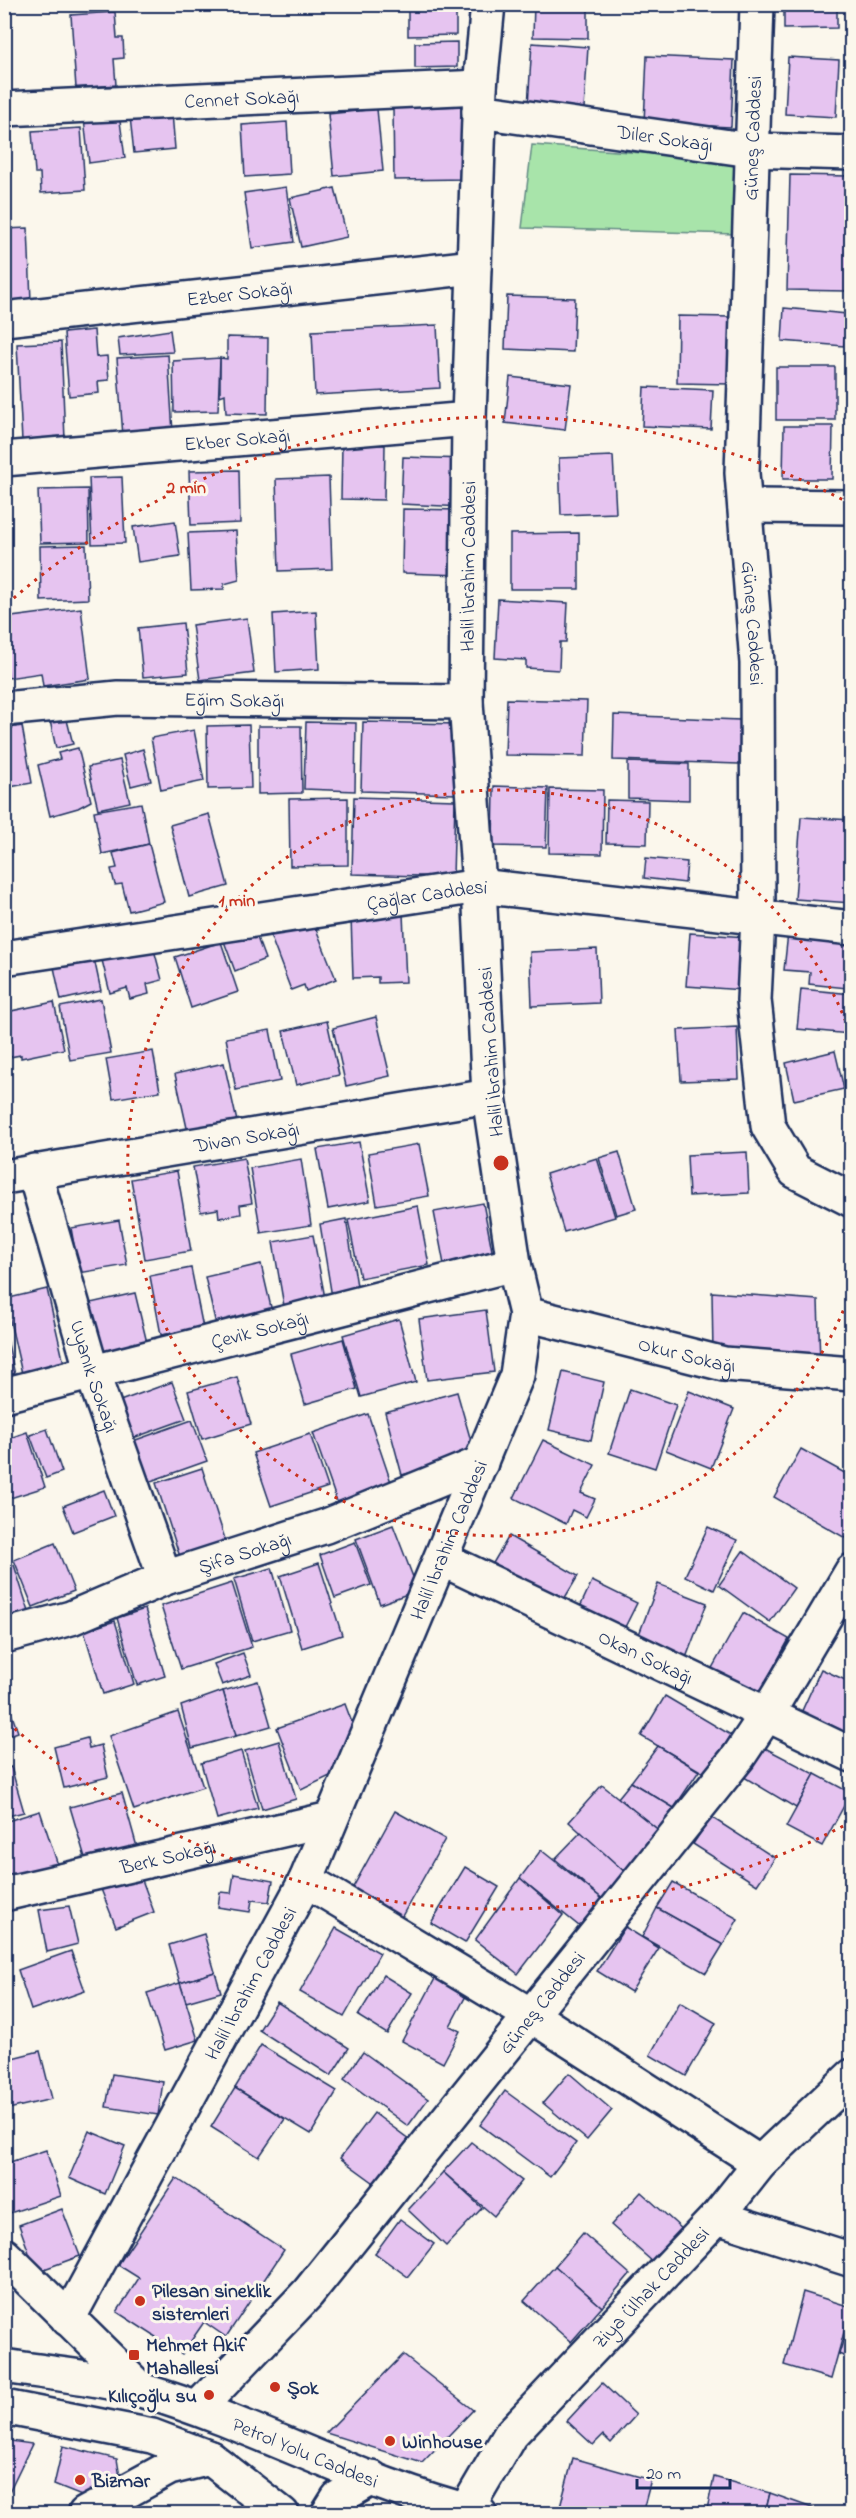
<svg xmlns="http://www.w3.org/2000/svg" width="856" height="2518" viewBox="0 0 856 2518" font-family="'Indie Flower',sans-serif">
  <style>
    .green { fill: #a8e4aa; stroke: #628a84; stroke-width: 1.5 }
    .building { fill: #e6c4f0; stroke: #1b2f5e; stroke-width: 1.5 }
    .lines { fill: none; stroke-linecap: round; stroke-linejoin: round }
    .minor-casing { stroke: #1b2f5e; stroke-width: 38 }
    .major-casing { stroke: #1b2f5e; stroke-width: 38 }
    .minor { stroke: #fbf7ec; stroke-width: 33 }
    .major { stroke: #fbf7ec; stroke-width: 33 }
    .ring { fill: none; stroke: #c8321e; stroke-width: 3; stroke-dasharray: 3 6 }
    .poi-dot { fill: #c8321e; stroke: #fbf7ec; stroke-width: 2 }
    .labels { text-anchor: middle; stroke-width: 6; stroke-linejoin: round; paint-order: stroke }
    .street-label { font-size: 20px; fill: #1b2f5e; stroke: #fbf7ec }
    .poi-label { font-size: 20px; font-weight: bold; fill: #1b2f5e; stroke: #fbf7ec; text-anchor: start }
    .centre { fill: #c8321e; stroke: #fbf7ec; stroke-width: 3 }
    .ring-label { font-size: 18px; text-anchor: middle; font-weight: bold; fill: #c8321e; stroke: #fbf7ec; stroke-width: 6; stroke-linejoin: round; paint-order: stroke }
  </style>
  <rect width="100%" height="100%" fill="#fbf7ec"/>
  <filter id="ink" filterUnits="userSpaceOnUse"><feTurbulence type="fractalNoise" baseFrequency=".0167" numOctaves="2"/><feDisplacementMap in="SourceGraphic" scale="12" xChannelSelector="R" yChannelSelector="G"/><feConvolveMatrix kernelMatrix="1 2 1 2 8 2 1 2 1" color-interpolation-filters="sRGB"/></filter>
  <g filter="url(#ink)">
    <polygon class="green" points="532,145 741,160 735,234 522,228"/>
    <g class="building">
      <polygon points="408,4 456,4 456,35 408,36"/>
      <polygon points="534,4 588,4 588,38 533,37"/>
      <polygon points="784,4 837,4 837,28 784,29"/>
      <polygon points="115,12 117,38 123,38 124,58 114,59 116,85 76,88 71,15"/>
      <polygon points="457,42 457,67 415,68 415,43"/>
      <polygon points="532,43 588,47 584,109 528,106"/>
      <polygon points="647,56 734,60 731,127 644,123"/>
      <polygon points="788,57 839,60 836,117 785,114"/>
      <polygon points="464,106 466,179 394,180 393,108"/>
      <polygon points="377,109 383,171 334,176 328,114"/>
      <polygon points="172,113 175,149 134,153 130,117"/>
      <polygon points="119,114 125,158 89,163 84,119"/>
      <polygon points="287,122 290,174 245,177 242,125"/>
      <polygon points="81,128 85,190 41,193 40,173 35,173 32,131"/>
      <polygon points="790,175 850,176 847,291 787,290"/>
      <polygon points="286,187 294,242 252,248 244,193"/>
      <polygon points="335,188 347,237 301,247 290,198"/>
      <polygon points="28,228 31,301 4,302 4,229"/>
      <polygon points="507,296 575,298 573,352 505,349"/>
      <polygon points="784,308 847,314 844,346 782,341"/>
      <polygon points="678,316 731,317 730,384 677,383"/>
      <polygon points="437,325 440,388 315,395 312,331"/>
      <polygon points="94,330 96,357 107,356 109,380 98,381 99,393 69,396 64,333"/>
      <polygon points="170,330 173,352 120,355 118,338"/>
      <polygon points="227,337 268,338 267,414 226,413 225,394 220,396 220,358 227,359"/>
      <polygon points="61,342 65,440 22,441 17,344"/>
      <polygon points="168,355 173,433 123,436 117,358"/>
      <polygon points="220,358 218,411 174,412 173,361"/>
      <rect x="776" y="367" width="59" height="53"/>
      <polygon points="510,377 571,384 565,430 505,423"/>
      <polygon points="644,387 713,390 711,429 642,426"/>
      <polygon points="784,426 833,426 832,479 783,479"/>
      <polygon points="342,444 385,445 384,500 341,499"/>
      <polygon points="613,456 616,513 561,515 559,458"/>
      <polygon points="403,457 466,459 464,507 401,504"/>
      <polygon points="239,470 240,523 191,525 189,471"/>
      <polygon points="122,477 125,543 92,544 89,478"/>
      <polygon points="329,477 332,569 279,571 276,479"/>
      <polygon points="88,489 89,542 40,543 38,490"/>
      <polygon points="403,509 463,510 461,575 402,573"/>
      <polygon points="175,521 180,556 138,562 133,527"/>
      <polygon points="236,531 239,580 224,584 224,589 191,590 188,533"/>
      <polygon points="579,533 579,589 510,589 510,534"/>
      <polygon points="86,545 88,599 41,601 40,546"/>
      <polygon points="498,599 568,603 566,642 560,642 559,670 526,668 526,660 495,658"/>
      <polygon points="81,608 90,679 43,686 41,673 8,678 4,618"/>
      <polygon points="316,611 319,669 276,672 273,614"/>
      <polygon points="247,618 254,673 200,680 192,625"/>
      <polygon points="183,623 188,673 143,677 138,628"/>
      <polygon points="507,699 587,701 585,756 505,755"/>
      <polygon points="65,712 73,744 56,748 49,716"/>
      <polygon points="614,715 740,720 739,764 613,760"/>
      <polygon points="306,722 356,723 355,791 304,789"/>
      <polygon points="363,722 458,724 456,794 361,791"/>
      <polygon points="249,725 251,788 208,789 207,726"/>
      <polygon points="22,726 32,783 4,788 4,729"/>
      <polygon points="258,726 301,726 302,793 258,794"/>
      <polygon points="194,730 204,781 161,790 151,738"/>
      <polygon points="78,748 91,801 78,808 50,816 38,765 60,759 58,753"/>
      <polygon points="143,749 151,781 131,786 123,755"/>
      <polygon points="120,760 130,802 98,809 88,767"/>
      <polygon points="628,762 689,764 689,800 628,798"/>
      <polygon points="494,786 548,788 546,847 493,846"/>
      <polygon points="550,789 603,790 602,854 549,853"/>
      <polygon points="354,797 455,800 453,877 352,874"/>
      <polygon points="348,798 348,865 290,866 289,799"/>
      <polygon points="607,800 648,801 647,844 606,843"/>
      <polygon points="141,803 149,844 102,854 94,811"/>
      <polygon points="209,814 228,886 189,897 170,825"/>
      <polygon points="801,817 852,820 852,903 795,899"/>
      <polygon points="149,844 164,902 129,911 122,884 115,885 111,869 117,868 113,853"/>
      <polygon points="646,858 687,862 685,883 644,878"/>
      <polygon points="403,914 406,982 378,983 378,977 353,978 351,917"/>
      <polygon points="312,919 336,979 306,991 304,985 291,990 270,935"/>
      <polygon points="252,924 265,959 235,971 222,936"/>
      <polygon points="690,933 746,937 743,990 686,986"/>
      <polygon points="788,933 852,944 847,988 809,984 810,972 784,970"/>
      <polygon points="151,938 162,980 147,984 149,994 130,999 127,988 110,993 100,952"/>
      <polygon points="221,942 238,992 191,1008 175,957"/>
      <polygon points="92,949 101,991 61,1000 52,958"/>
      <polygon points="597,949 599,1003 532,1006 530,952"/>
      <polygon points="801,989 852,994 850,1034 797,1029"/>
      <polygon points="7,996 11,1011 54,1002 64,1049 21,1058 21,1055 4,1058 4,997"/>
      <polygon points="101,999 111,1053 70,1060 60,1007"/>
      <polygon points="376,1017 390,1076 346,1086 333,1028"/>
      <polygon points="327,1021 339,1075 296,1085 283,1031"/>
      <polygon points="737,1027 739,1079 681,1081 678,1030"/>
      <polygon points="270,1030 280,1081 236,1090 226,1038"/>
      <polygon points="153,1051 160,1091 113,1099 106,1059"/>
      <polygon points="835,1051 844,1089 794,1100 786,1063"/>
      <polygon points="224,1063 238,1126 189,1137 175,1074"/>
      <polygon points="359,1142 370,1201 328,1209 317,1149"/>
      <polygon points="419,1144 429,1196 377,1205 368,1153"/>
      <polygon points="619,1152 636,1209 616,1215 599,1158"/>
      <polygon points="747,1152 749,1193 689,1196 687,1155"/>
      <polygon points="244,1158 252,1203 240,1205 241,1214 219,1218 218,1209 201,1212 193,1167"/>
      <polygon points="597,1158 615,1217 564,1232 546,1174"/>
      <polygon points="301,1159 311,1225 261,1233 250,1168"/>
      <polygon points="177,1171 191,1251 145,1259 131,1179"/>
      <polygon points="483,1203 495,1266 446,1275 434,1212"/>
      <polygon points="418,1206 429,1265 360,1278 348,1220"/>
      <polygon points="346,1219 358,1292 332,1297 320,1224"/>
      <polygon points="119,1220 127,1265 79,1273 71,1228"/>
      <polygon points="313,1235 325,1298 284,1306 273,1242"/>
      <polygon points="261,1264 273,1316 217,1329 205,1277"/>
      <polygon points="191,1268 203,1328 161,1335 150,1276"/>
      <polygon points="47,1289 65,1368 23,1378 5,1299"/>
      <polygon points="712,1292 818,1300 820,1363 713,1353"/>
      <polygon points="135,1293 148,1347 98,1359 86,1304"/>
      <polygon points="486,1310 494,1372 427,1380 419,1319"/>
      <polygon points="399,1319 416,1382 361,1397 343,1335"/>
      <polygon points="4,1326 17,1384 4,1387"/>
      <polygon points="343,1339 357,1389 305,1404 291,1354"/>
      <polygon points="563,1372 604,1382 591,1440 549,1430"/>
      <polygon points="237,1377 251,1424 202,1439 188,1391"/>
      <polygon points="172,1382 186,1419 133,1438 120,1401"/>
      <polygon points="630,1389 676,1405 655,1468 609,1453"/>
      <polygon points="689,1391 734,1409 711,1468 666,1450"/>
      <polygon points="457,1392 475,1455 402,1475 385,1412"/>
      <polygon points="368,1414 395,1494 341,1513 313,1433"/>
      <polygon points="192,1420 207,1461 148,1482 133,1441"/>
      <polygon points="47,1429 62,1472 46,1478 30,1435"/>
      <polygon points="27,1432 45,1487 4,1500 4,1440"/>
      <polygon points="310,1434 328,1487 271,1506 253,1453"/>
      <polygon points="543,1440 595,1465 581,1493 595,1499 586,1517 572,1510 566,1524 514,1498"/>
      <polygon points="801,1449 852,1477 852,1530 847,1539 774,1497"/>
      <polygon points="202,1468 226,1542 180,1557 156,1483"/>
      <polygon points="104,1490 114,1516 73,1532 63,1506"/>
      <polygon points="393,1525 418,1590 380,1604 356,1539"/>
      <polygon points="708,1527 737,1540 714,1590 685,1576"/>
      <polygon points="509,1536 578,1576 557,1611 489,1570"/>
      <polygon points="355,1542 371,1585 335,1598 320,1555"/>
      <polygon points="55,1543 74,1591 33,1607 14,1560"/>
      <polygon points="743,1551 794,1588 770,1622 719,1585"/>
      <polygon points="319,1563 342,1635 302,1648 280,1576"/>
      <polygon points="14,1565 32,1621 4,1629 4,1568"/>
      <polygon points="272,1568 290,1630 252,1641 234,1579"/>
      <polygon points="592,1581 637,1603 619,1639 575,1618"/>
      <polygon points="232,1583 252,1647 181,1669 161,1606"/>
      <polygon points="658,1584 707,1603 684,1663 635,1645"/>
      <polygon points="145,1609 165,1676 137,1685 117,1618"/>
      <polygon points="743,1613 789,1639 758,1696 711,1670"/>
      <polygon points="115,1621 134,1684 103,1694 84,1631"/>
      <polygon points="243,1653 251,1675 222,1685 214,1664"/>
      <polygon points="821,1669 852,1683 852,1736 801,1713"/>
      <polygon points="258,1681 271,1726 236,1736 223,1691"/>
      <polygon points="223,1691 236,1736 192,1748 181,1706"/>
      <polygon points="4,1693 18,1732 4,1737"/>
      <polygon points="665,1696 731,1735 707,1775 641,1736"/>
      <polygon points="345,1704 357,1736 332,1775 301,1790 277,1728"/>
      <polygon points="178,1712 203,1787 134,1810 109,1736"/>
      <polygon points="87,1738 89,1748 101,1745 108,1777 64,1788 54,1747"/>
      <polygon points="279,1741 296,1799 262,1809 245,1751"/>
      <polygon points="658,1746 699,1771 674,1808 631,1782"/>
      <polygon points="763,1747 815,1774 796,1808 744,1777"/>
      <polygon points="241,1751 258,1808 217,1819 201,1763"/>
      <polygon points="11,1767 24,1812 4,1817 4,1769"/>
      <polygon points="815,1774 851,1793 822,1846 786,1827"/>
      <polygon points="631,1782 674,1808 661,1832 618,1798"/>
      <polygon points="602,1785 661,1832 628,1875 569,1822"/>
      <polygon points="122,1793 137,1847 86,1861 70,1807"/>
      <polygon points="40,1811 58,1865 4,1882 4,1822"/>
      <polygon points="395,1811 445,1839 401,1918 351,1891"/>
      <polygon points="711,1817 775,1858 757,1885 693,1844"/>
      <polygon points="581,1832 628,1875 605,1901 555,1859"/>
      <polygon points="541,1850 605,1901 579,1926 520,1878"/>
      <polygon points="465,1867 499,1887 465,1943 431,1923"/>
      <polygon points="138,1869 154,1912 116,1927 99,1884"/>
      <polygon points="234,1874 273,1881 269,1902 252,1900 250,1912 218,1907 220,1892 231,1893"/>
      <polygon points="520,1878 563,1915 518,1974 475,1940"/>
      <polygon points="673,1882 738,1919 723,1945 657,1908"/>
      <polygon points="69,1906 78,1944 47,1952 39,1910"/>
      <polygon points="657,1908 723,1945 706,1973 642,1937"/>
      <polygon points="625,1927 659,1948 631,1992 597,1971"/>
      <polygon points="336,1928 380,1953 344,2017 300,1992"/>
      <polygon points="204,1934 215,1972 180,1983 169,1945"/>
      <polygon points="71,1951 85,1991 31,2010 18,1970"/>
      <polygon points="215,1972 221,1992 186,2002 180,1983"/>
      <polygon points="438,1973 469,1990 450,2026 460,2031 443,2063 402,2041"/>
      <polygon points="383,1975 412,1993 387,2034 358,2016"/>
      <polygon points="180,1983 198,2040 165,2050 147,1993"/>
      <polygon points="277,2002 349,2048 331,2076 259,2030"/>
      <polygon points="680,2002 716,2023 686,2076 650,2055"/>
      <polygon points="261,2045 337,2091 311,2134 235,2088"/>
      <polygon points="40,2051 52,2099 4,2110 4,2060"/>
      <polygon points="363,2052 428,2099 408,2126 344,2079"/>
      <polygon points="569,2073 612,2110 587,2140 543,2103"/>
      <polygon points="112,2074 163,2082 158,2115 106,2107"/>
      <polygon points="235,2088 285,2119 259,2157 211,2127"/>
      <polygon points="505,2091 576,2143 550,2177 480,2125"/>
      <polygon points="374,2113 410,2140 377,2185 340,2158"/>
      <polygon points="89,2131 125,2146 105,2194 69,2178"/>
      <polygon points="471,2142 522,2181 494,2216 443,2172"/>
      <polygon points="46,2150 61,2196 4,2215 4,2164"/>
      <polygon points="443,2172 482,2208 446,2246 408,2210"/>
      <polygon points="176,2178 284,2250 226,2337 204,2322 182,2354 117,2312 139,2278 118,2265"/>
      <polygon points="641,2192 683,2230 653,2262 611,2225"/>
      <polygon points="62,2209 80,2256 36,2272 19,2225"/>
      <polygon points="400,2219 434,2244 408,2277 375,2253"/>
      <polygon points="583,2233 630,2274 602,2307 555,2266"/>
      <polygon points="555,2266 602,2307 571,2342 524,2301"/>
      <polygon points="803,2292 851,2307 831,2379 784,2365"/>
      <polygon points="852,2314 852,2360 839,2354"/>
      <polygon points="403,2355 473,2410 422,2463 326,2433"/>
      <polygon points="602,2383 636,2415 611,2443 603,2435 593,2445 567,2421"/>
      <polygon points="4,2440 32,2444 4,2502"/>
      <polygon points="63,2446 117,2459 120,2477 94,2501 54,2485"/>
      <polygon points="573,2458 651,2480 642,2514 584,2514 560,2507"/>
      <polygon points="714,2477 770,2493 765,2514 706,2514"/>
      <polygon points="770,2493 829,2514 765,2514"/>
    </g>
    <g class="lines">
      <g class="minor-casing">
        <g id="minor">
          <path id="s1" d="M757,4L742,473L757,663L758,917L754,1000L768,1126L795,1171L852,1200"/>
          <path id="s2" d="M4,109L480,87"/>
          <path id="s3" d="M479,111L751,150L852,153"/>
          <path id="s4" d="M4,319L474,267"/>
          <path id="s5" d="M4,459L469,419"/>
          <polyline points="745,506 852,507"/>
          <path id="s6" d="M4,709L118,698L466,702"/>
          <path id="s7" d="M4,958L479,886L852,928"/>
          <path id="s8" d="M34,1171L92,1372L165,1578"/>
          <path id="s9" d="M4,1177L489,1096"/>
          <path id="s10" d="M526,1314L724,1364L852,1374"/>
          <path id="s11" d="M4,1395L514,1264"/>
          <path id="s12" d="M442,1559L852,1755"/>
          <path id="s13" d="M4,1636L71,1618L165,1578L326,1526L481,1463"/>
          <polyline points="306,1880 532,2016 760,2163"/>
          <path id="s14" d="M4,1894L330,1819"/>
          <polyline points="717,2217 852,2260"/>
          <polyline points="4,2255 141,2390"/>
          <path id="s15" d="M68,2319L306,1880L517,1375L526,1314L514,1264L489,1096L479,886L466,702L469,419L480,87L488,4"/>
          <path id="s16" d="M198,2408L308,2293L739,1756L767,1714L852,1571"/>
          <path id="s17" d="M466,2510L510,2435L717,2217L760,2163L852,2076"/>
          <polyline points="85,2514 169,2468 210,2458"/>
        </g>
      </g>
      <g class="major-casing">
        <g id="major">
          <path id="s18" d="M4,2366C48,2373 104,2378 144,2391C258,2425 364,2486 480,2514"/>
          <polyline points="4,2407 152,2436 210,2458 282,2514"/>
          <polyline points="328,2514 338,2498 372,2478"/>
        </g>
      </g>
      <use href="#minor" class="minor"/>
      <use href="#major" class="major"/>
    </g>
  </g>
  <g class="ring">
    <path d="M850 1294A373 373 0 1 1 850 1032"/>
    <path d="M851 1822A746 746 0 0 1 7 1722M7 604A746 746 0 0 1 851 504"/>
  </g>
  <g class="poi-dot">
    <circle cx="140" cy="2301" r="6"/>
    <rect x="128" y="2349" width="12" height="12" rx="3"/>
    <circle cx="275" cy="2387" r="6"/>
    <circle cx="209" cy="2395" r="6"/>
    <circle cx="390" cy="2441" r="6"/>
    <circle cx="80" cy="2480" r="6"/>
  </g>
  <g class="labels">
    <g class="street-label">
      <text dy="7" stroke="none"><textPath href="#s2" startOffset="238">Cennet Sokağı</textPath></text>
      <text dy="7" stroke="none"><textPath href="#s3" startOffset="188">Diler Sokağı</textPath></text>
      <text transform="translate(752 138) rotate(-88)" y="7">Güneş Caddesi</text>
      <text dy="7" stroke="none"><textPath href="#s4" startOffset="237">Ezber Sokağı</textPath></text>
      <text dy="7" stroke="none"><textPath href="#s5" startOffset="234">Ekber Sokağı</textPath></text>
      <text dy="7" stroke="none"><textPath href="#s15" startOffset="1860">Halil İbrahim Caddesi</textPath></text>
      <text dy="7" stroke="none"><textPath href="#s1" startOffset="620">Güneş Caddesi</textPath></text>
      <text dy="7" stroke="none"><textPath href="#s6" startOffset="231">Eğim Sokağı</textPath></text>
      <text dy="7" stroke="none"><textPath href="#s7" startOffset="428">Çağlar Caddesi</textPath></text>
      <text transform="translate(490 1052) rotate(-94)" y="7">Halil İbrahim Caddesi</text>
      <text dy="7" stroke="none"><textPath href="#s9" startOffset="246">Divan Sokağı</textPath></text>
      <text dy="7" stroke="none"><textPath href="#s11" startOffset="264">Çevik Sokağı</textPath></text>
      <text dy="7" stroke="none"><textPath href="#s10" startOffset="166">Okur Sokağı</textPath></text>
      <text dy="7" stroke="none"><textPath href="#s8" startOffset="214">Uyanık Sokağı</textPath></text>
      <text dy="7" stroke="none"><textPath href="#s15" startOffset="868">Halil İbrahim Caddesi</textPath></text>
      <text dy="7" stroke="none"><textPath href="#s13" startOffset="255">Şifa Sokağı</textPath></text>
      <text dy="7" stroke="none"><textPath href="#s12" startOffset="226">Okan Sokağı</textPath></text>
      <text dy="7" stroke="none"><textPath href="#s14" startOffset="168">Berk Sokağı</textPath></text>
      <text dy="7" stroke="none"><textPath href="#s15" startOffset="382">Halil İbrahim Caddesi</textPath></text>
      <text dy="7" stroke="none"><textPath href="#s16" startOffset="532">Güneş Caddesi</textPath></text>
      <text dy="7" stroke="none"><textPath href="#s17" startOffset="291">Ziya Ülhak Caddesi</textPath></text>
      <text dy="7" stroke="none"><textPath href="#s18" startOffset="315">Petrol Yolu Caddesi</textPath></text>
    </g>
    <g class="poi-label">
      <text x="152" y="2297">Pilesan sineklik<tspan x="152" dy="23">sistemleri</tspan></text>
      <text x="146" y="2351">Mehmet Akif<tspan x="146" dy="23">Mahallesi</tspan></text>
      <text x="287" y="2394">Şok</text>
      <text x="197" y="2402" text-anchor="end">Kılıçoğlu su</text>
      <text x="402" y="2448">Winhouse</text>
      <text x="92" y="2487">Bizmar</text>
    </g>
  </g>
  <circle cx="501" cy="1163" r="9" class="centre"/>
  <g class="ring-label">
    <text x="186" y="493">2 min</text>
    <text x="237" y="906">1 min</text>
  </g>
  <rect width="856" height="2518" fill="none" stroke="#fbf7ec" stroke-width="24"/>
  <rect x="12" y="12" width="832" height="2494" fill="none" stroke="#1b2f5e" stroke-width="2" filter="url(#ink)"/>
  <path d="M637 2479v9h93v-9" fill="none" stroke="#1b2f5e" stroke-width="3"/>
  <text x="646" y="2479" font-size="18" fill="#1b2f5e" stroke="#fbf7ec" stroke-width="4.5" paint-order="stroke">20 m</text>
</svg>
